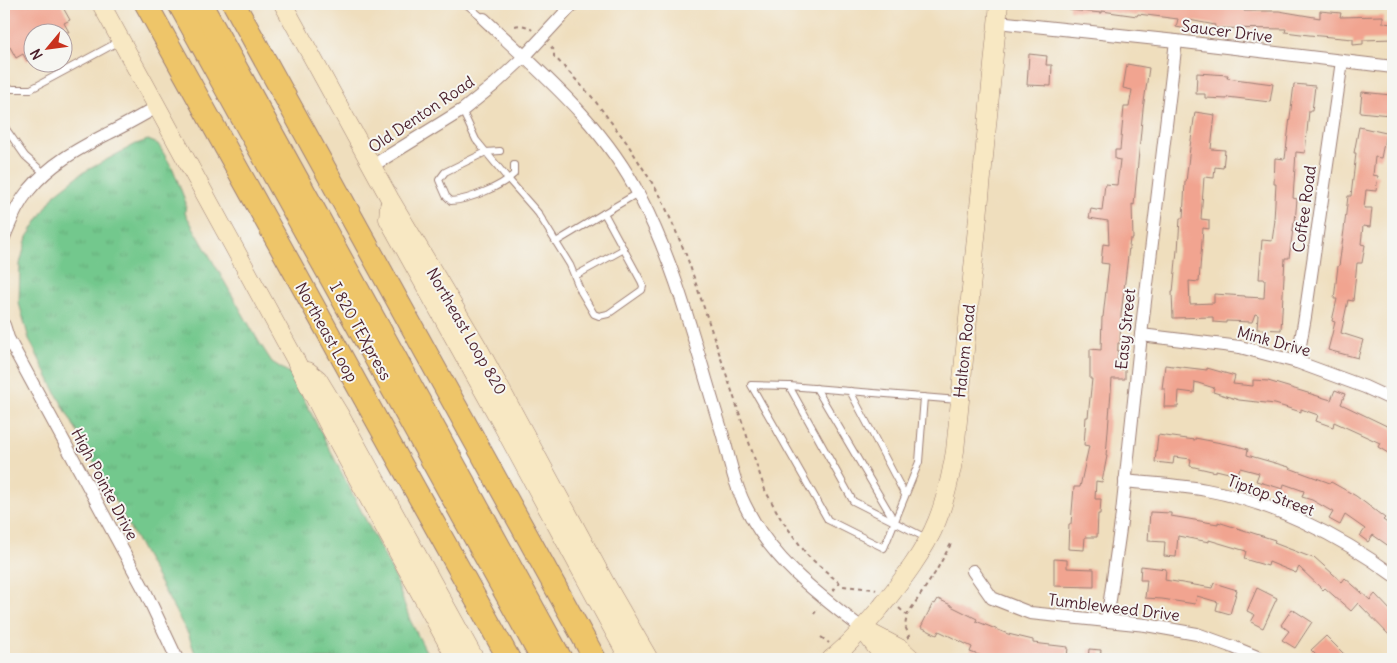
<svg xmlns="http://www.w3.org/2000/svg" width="1397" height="663" viewBox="0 0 1397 663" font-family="Delius,sans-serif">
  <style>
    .grass { fill: url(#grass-tufts); stroke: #5e745c }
    .building { fill: #f1a490 }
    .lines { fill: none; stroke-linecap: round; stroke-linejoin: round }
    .lane-casing { stroke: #9c7e74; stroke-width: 8 }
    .street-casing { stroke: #9c7e74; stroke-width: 14 }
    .secondary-casing { stroke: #9c7e74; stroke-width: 19 }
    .highway-casing { stroke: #9c7e74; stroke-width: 24 }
    .path { stroke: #9c7e74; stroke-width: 2; stroke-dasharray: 4 4; stroke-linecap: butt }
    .lane { stroke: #fff; stroke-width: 6 }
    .street { stroke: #fff; stroke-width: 12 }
    .secondary { stroke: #f8e8c3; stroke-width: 18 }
    .highway { stroke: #eec569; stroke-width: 22 }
    .labels { text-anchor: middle; stroke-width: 4; stroke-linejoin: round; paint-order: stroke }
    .street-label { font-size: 16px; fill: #4a1f2b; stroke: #f6f6f2 }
  </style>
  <defs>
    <pattern id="grass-tufts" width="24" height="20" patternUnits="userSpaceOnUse" patternTransform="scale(1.25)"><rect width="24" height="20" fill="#73c88d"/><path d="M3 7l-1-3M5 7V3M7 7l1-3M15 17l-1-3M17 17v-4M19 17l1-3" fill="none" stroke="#65ab7a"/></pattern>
  </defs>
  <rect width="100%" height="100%" fill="#f6f6f2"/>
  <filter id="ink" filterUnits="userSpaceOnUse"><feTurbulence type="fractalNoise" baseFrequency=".02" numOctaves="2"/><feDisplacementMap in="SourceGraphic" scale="10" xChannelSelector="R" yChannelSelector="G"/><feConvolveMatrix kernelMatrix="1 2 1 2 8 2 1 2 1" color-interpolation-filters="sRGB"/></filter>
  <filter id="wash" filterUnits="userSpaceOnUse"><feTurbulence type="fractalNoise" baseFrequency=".0096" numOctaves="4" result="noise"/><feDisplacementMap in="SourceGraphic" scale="20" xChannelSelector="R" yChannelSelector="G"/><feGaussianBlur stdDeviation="1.12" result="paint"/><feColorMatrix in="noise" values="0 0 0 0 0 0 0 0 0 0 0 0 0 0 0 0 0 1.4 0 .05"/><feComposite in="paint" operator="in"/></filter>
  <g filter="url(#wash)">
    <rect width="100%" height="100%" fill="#efdebd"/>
    <polygon class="grass" points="148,140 158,144 173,169 186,203 185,213 259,342 272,362 291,374 394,575 410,620 430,659 197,659 189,636 57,395 29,339 19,303 20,264 27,237 55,194 82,173 136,144"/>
    <g id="blocks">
      <g class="building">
        <polygon points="4,4 61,4 70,20 64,23 69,32 32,32 32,58 27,61 23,54 16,58 10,47 7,49 4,43"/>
        <polygon points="1069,4 1211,4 1211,5 1244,6 1244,11 1279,11 1320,18 1320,11 1341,13 1340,17 1383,16 1383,23 1393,24 1393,39 1363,40 1363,44 1353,45 1353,39 1309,35 1285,32 1286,29 1214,28 1215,25 1189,20 1187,29 1176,27 1178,19 1138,14 1137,16 1102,11 1102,13 1069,10"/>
        <polygon points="1029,54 1047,56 1046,65 1052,65 1051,86 1027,85"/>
        <polygon points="1127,64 1149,68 1143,109 1134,205 1132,204 1133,239 1130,239 1121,315 1120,343 1118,343 1117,369 1125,369 1125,379 1112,379 1106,456 1107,456 1102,482 1096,481 1095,499 1101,499 1100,514 1098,514 1097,537 1085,537 1084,550 1068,549 1069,524 1071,524 1074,487 1080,487 1089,446 1084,445 1086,417 1088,417 1092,379 1090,379 1090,349 1101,350 1102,317 1103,317 1109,264 1101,263 1103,244 1109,245 1108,221 1089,218 1091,209 1102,211 1105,184 1117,185 1120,160 1115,159 1115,150 1120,150 1124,107 1129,107 1132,90 1123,88"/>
        <polygon points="1197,73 1228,75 1227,78 1273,84 1270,102 1227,97 1227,99 1205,98 1205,94 1196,94"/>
        <polygon points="1294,84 1315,86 1312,111 1309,111 1305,153 1296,152 1293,198 1297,199 1295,222 1294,222 1289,258 1285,258 1281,330 1257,329 1258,315 1255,314 1252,322 1226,321 1226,323 1213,322 1213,317 1173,318 1172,292 1173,292 1177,250 1178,251 1180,218 1183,218 1185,182 1186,182 1190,147 1195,112 1215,115 1211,149 1225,150 1223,168 1215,167 1214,178 1204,177 1201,219 1209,220 1209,229 1203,228 1199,282 1189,281 1190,304 1214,303 1214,294 1245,296 1245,297 1264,298 1265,279 1259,279 1262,240 1272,241 1275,220 1274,220 1276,184 1274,184 1275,158 1285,159"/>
        <polygon points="1362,92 1391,95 1389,115 1360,112"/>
        <polygon points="1359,127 1386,133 1381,158 1375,157 1373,175 1378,176 1376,191 1366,190 1364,208 1372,208 1370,227 1363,226 1361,244 1365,245 1362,263 1357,263 1353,301 1348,300 1341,333 1363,340 1358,358 1328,350 1335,322 1332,321 1337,299 1334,299 1338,266 1339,266 1344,230 1348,196 1351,196 1356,153 1354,153"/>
        <polygon points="1165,365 1207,370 1207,368 1235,376 1233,384 1253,386 1253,380 1268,381 1331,400 1335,390 1345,394 1341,404 1393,429 1393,456 1378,447 1380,443 1334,422 1333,427 1316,421 1318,415 1301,409 1301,412 1275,404 1239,400 1213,392 1214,388 1195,382 1194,393 1179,391 1178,407 1164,407 1165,389 1162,389"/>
        <polygon points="1158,435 1195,440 1195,438 1237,446 1248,449 1247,455 1289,467 1289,468 1330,483 1331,482 1356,496 1385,518 1383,520 1393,527 1393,549 1373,535 1368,542 1360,536 1365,529 1345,515 1340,525 1329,519 1333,512 1312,500 1302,497 1304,491 1284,484 1283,489 1256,481 1259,473 1240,468 1237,475 1216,470 1216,472 1190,466 1191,459 1174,457 1173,464 1155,462"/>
        <polygon points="1150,512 1171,513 1171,516 1218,524 1218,522 1275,540 1274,543 1313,558 1314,557 1342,582 1345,578 1370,600 1375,594 1393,613 1393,639 1358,603 1351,611 1325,588 1323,590 1299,567 1296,573 1269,562 1268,566 1244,559 1246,551 1209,540 1209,542 1178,536 1176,557 1164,556 1165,542 1148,541"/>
        <polygon points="1054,559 1067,560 1067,568 1094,569 1094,587 1054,586"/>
        <polygon points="1141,566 1166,569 1165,580 1212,588 1214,583 1237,590 1230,614 1216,610 1218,602 1197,596 1195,604 1162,599 1145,598 1147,580 1140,580"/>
        <polygon points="1257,588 1277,598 1263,628 1251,622 1255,615 1247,611"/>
        <polygon points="938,599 951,605 951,606 977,619 976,621 1008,634 1033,640 1033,643 1068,647 1067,659 990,659 970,652 972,647 939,631 937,635 921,627 933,603 935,604"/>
        <polygon points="1292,609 1312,622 1295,648 1282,640 1289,631 1281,625"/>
        <polygon points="1326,636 1344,654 1338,659 1320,659 1311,650"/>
        <polygon points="1089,649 1101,650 1100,659 1088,659"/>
      </g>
    </g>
  </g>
  <g filter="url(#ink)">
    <use href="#blocks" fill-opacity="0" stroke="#9c7e74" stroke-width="1"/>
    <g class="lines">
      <g class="lane-casing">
        <g id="lane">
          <polyline points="466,4 484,19"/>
          <polyline points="4,87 13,89 31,89 120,41"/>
          <polyline points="462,110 476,140 509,180 538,213 570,265 581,292 594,314 599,316 608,314 642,290 643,286 641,281 604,213 556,242"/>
          <polyline points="4,126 25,156 44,173"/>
          <path d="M500,151L486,152L445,172L439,180L446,196L451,201C469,200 502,186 514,174V165"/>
          <polyline points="604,213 638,193"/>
          <polyline points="575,276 624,249"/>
          <polyline points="789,386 751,385 828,520 884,548 919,462 924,397"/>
          <polyline points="816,388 895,522"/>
          <polyline points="850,391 905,495"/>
          <polyline points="926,538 853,501 789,386 958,400"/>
        </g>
      </g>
      <g class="street-casing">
        <g id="street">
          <path d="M484,19C541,73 604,125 640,197C678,270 696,350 721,429C729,456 734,486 748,511C774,562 819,595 863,629"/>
          <polyline points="997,22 1176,41 1393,67"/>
          <polyline points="372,166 464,109 495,84 524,57 573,4"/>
          <path d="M4,237C11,221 17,204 29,190C50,164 78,149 107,134C124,126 141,116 157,107"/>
          <polyline points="4,325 8,338 146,593 177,659"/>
          <polyline points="1141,335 1240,347 1297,362 1365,387 1393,400"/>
          <polyline points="1297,362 1305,317 1342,61"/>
          <path d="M1125,481C1152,484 1180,485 1206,490C1272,502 1339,535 1393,575"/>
          <polyline points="973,571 992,598 1030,613 1146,625 1197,634 1233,647 1262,659"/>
          <polyline points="1107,621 1121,522 1141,335 1176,41"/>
        </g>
      </g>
      <g class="secondary-casing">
        <g id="secondary">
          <polyline points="101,4 295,359 328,424 456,659"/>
          <polyline points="283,4 390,199 478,347 607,586 649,659"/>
          <polyline points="389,206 388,219 494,410 629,659"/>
          <polyline points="308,371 318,379 341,417 475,659"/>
          <polyline points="863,629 901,649 912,659"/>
          <polyline points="866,634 885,659"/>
          <path d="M831,659C850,644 865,626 881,607C901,582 925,551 937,521C946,499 951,475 955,451L999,4"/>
        </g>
      </g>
      <g class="highway-casing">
        <g id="highway">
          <polyline points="146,4 509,659"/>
          <polyline points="179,4 542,659"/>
          <polyline points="201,4 561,659"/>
          <polyline points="234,4 595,659"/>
        </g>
      </g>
      <g class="path">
        <path d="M515,26C521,24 528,26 532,30"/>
        <polyline points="551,47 554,50 554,56 592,97 627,143 661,197 687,257 765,490 781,519 808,556 843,586 874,589 876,590"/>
        <polyline points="833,591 839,583"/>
        <polyline points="899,608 907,615"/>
        <polyline points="814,614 818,608"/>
        <polyline points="821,637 829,643"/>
        <polyline points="907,638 909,636 905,626 907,615 935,573 951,544"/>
      </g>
      <use href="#lane" class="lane"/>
      <use href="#street" class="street"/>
      <use href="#secondary" class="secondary"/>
      <use href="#highway" class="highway"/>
    </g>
  </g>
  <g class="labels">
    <g class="street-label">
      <text transform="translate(1227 31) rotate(7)" y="6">Saucer Drive</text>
      <text transform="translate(421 114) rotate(-34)" y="6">Old Denton Road</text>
      <text transform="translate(1304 209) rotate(-82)" y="6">Coffee Road</text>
      <text transform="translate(1125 329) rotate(-84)" y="6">Easy Street</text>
      <text transform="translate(361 331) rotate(61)" y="6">I 820 TEXpress</text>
      <text transform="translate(467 331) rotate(60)" y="6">Northeast Loop 820</text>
      <text transform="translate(327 332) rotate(61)" y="6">Northeast Loop</text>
      <text transform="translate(1274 341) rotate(15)" y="6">Mink Drive</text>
      <text transform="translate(964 351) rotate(-84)" y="6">Haltom Road</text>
      <text transform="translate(105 484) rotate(62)" y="6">High Pointe Drive</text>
      <text transform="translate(1271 495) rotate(20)" y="6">Tiptop Street</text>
      <text transform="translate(1114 607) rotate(7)" y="6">Tumbleweed Drive</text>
    </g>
  </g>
  <rect width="1397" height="663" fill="none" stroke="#f6f6f2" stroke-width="20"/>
  <g transform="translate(48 48) rotate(241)"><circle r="24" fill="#f6f6f2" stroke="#b1a0a2"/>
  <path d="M0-4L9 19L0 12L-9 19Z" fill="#c8321e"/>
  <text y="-8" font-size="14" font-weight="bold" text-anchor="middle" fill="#4a1f2b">N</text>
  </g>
</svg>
